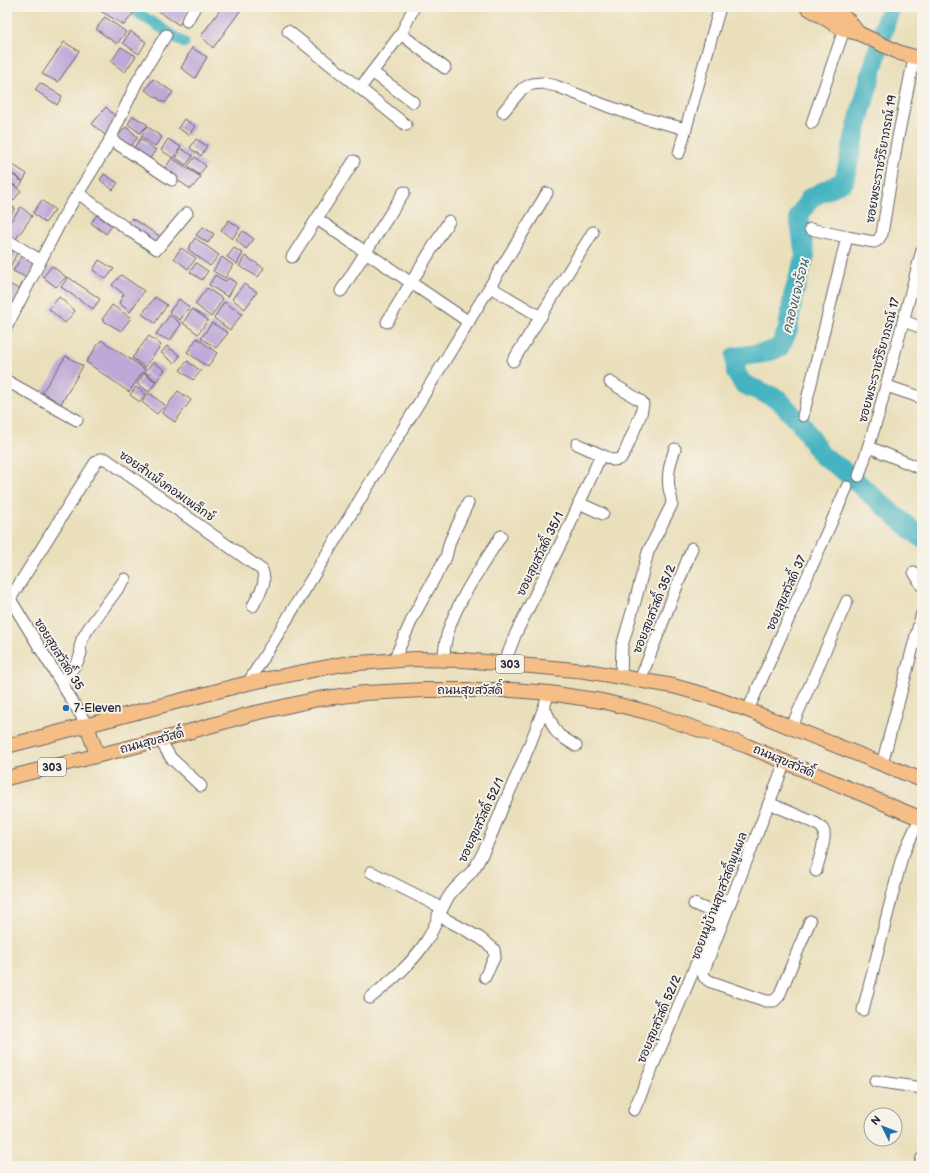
<svg xmlns="http://www.w3.org/2000/svg" width="929" height="1173" viewBox="0 0 929 1173" font-family="'Balsamiq Sans','Playpen Sans Thai',sans-serif">
  <style>
    .lines { fill: none; stroke-linecap: round; stroke-linejoin: round }
    .canal { stroke: #45b3c1; stroke-width: 11 }
    .river { stroke: #45b3c1; stroke-width: 20 }
    .building { fill: #bda8d7 }
    .minor-casing { stroke: #686468; stroke-width: 13 }
    .major-casing { stroke: #686468; stroke-width: 16 }
    .minor { stroke: #fff; stroke-width: 11 }
    .major { stroke: #f5be86; stroke-width: 14 }
    .poi-dot { fill: #1f6fb2; stroke: #f7f3e8; stroke-width: 1.5 }
    .labels { text-anchor: middle; stroke-width: 4; stroke-linejoin: round; paint-order: stroke }
    .shield { fill: #f7f3e8; stroke: #62616f; stroke-width: 1 }
    .shield-label { font-size: 11px; font-weight: bold; fill: #22223b }
    .street-label { font-size: 12px; fill: #22223b; stroke: #f7f3e8 }
    .poi-label { font-size: 12px; fill: #22223b; stroke: #f7f3e8; text-anchor: start }
    .water-label { font-size: 13px; font-style: italic; fill: #305c71; stroke: #f7f3e8 }
  </style>
  <rect width="100%" height="100%" fill="#f7f3e8"/>
  <filter id="ink" filterUnits="userSpaceOnUse"><feTurbulence type="fractalNoise" baseFrequency=".025" numOctaves="2"/><feDisplacementMap in="SourceGraphic" scale="8" xChannelSelector="R" yChannelSelector="G"/><feConvolveMatrix kernelMatrix="1 2 1 2 8 2 1 2 1" color-interpolation-filters="sRGB"/></filter>
  <filter id="wash" filterUnits="userSpaceOnUse"><feTurbulence type="fractalNoise" baseFrequency=".012" numOctaves="4" result="noise"/><feDisplacementMap in="SourceGraphic" scale="16" xChannelSelector="R" yChannelSelector="G"/><feGaussianBlur stdDeviation="0.9" result="paint"/><feColorMatrix in="noise" values="0 0 0 0 0 0 0 0 0 0 0 0 0 0 0 0 0 1.4 0 .05"/><feComposite in="paint" operator="in"/></filter>
  <g filter="url(#wash)">
    <rect width="100%" height="100%" fill="#eadfbb"/>
    <g class="lines">
      <polyline class="canal" points="129,7 184,43"/>
      <polyline class="river" points="891,7 886,21 858,122 844,181 810,198 799,216 805,256 793,296 788,330 779,348 764,353 735,357 736,373 743,384 778,399 803,426 821,455 843,470 893,514 922,538"/>
    </g>
    <g id="blocks">
      <g class="building">
        <polygon points="94,7 129,7 135,11 124,25"/>
        <polygon points="152,7 186,7 189,9 179,25"/>
        <polygon points="222,7 243,7 213,48 201,36"/>
        <polygon points="105,17 126,32 117,44 96,29"/>
        <polygon points="130,31 146,42 139,54 123,43"/>
        <polygon points="64,42 79,51 58,82 42,74"/>
        <polygon points="121,47 136,56 125,72 111,62"/>
        <polygon points="192,48 207,57 195,78 181,68"/>
        <polygon points="153,79 173,92 165,103 145,90"/>
        <polygon points="40,83 62,96 57,105 35,90"/>
        <polygon points="106,107 122,123 110,139 92,124"/>
        <polygon points="133,116 148,125 140,133 128,124"/>
        <polygon points="184,119 195,126 189,135 178,128"/>
        <polygon points="126,127 138,137 130,147 117,137"/>
        <polygon points="148,127 162,137 155,146 141,137"/>
        <polygon points="140,139 156,150 149,160 133,149"/>
        <polygon points="168,139 181,147 173,158 161,150"/>
        <polygon points="196,139 207,146 201,156 190,148"/>
        <polygon points="182,149 193,156 186,165 176,158"/>
        <polygon points="195,157 206,166 199,175 188,166"/>
        <polygon points="172,158 201,177 191,189 163,171"/>
        <polygon points="10,163 27,174 23,181 7,170 7,167"/>
        <polygon points="7,171 23,182 18,188 7,180"/>
        <polygon points="104,174 118,183 113,190 100,180"/>
        <polygon points="7,181 21,191 13,201 7,197"/>
        <polygon points="42,200 55,210 45,223 33,213"/>
        <polygon points="7,204 15,208 7,221"/>
        <polygon points="21,207 32,216 16,239 7,233 7,226"/>
        <polygon points="97,215 112,226 106,234 91,223"/>
        <polygon points="132,218 161,237 156,244 127,225"/>
        <polygon points="229,220 240,228 232,239 221,230"/>
        <polygon points="203,227 214,234 208,243 196,235"/>
        <polygon points="243,231 254,239 246,249 236,240"/>
        <polygon points="195,238 219,255 210,266 188,249"/>
        <polygon points="7,248 17,253 7,274"/>
        <polygon points="181,248 196,258 188,269 174,258"/>
        <polygon points="234,248 243,253 237,264 227,257"/>
        <polygon points="24,253 40,260 27,278 13,271"/>
        <polygon points="245,256 264,268 258,277 239,266"/>
        <polygon points="222,257 233,265 225,278 213,271"/>
        <polygon points="99,260 114,269 106,279 93,270"/>
        <polygon points="196,263 208,271 202,280 190,272"/>
        <polygon points="52,266 66,277 56,287 43,277"/>
        <polygon points="121,275 144,291 130,312 119,303 124,294 112,285"/>
        <polygon points="215,275 225,281 229,278 236,283 228,297 209,285"/>
        <polygon points="68,277 100,299 93,309 61,287"/>
        <polygon points="7,283 21,290 9,311 7,309"/>
        <polygon points="244,284 257,292 245,309 232,299"/>
        <polygon points="207,288 223,299 211,317 195,304"/>
        <polygon points="59,297 75,311 65,323 49,309"/>
        <polygon points="155,297 167,305 155,323 142,314"/>
        <polygon points="179,299 189,307 180,320 169,312"/>
        <polygon points="224,302 242,314 230,330 214,318"/>
        <polygon points="112,305 131,318 121,331 102,320"/>
        <polygon points="192,309 208,320 198,334 183,323"/>
        <polygon points="170,315 181,324 170,341 156,334"/>
        <polygon points="212,323 228,333 216,348 201,338"/>
        <polygon points="149,336 161,345 145,367 132,358"/>
        <polygon points="197,338 217,353 208,367 187,352"/>
        <polygon points="101,340 145,369 129,392 86,362"/>
        <polygon points="167,346 180,356 174,363 161,353"/>
        <polygon points="66,356 83,366 61,404 42,392"/>
        <polygon points="187,361 201,371 193,380 180,370"/>
        <polygon points="153,362 165,370 156,381 145,372"/>
        <polygon points="144,373 156,382 149,392 137,384"/>
        <polygon points="136,387 146,394 140,402 130,395"/>
        <polygon points="178,391 191,400 175,422 162,413"/>
        <polygon points="149,393 165,405 157,414 142,402"/>
      </g>
    </g>
  </g>
  <g filter="url(#ink)">
    <use href="#blocks" fill-opacity="0" stroke="#686468" stroke-width="1"/>
    <g class="lines">
      <g class="minor-casing">
        <g id="minor">
          <polyline points="187,21 195,7"/>
          <polyline points="288,31 406,125"/>
          <polyline points="401,34 445,68"/>
          <polyline points="372,72 413,102"/>
          <polyline points="360,88 401,34 414,7"/>
          <polyline points="503,112 522,89 532,84 542,83 556,86 607,106 636,116 686,129"/>
          <polyline points="812,123 832,65 844,30 848,24"/>
          <polyline points="110,139 172,180"/>
          <polyline points="679,153 720,7"/>
          <polyline points="78,193 130,231 157,249 187,213"/>
          <polyline points="317,219 469,322"/>
          <polyline points="810,229 847,237"/>
          <polyline points="7,240 40,260"/>
          <polyline points="292,257 354,161"/>
          <polyline points="490,287 541,317"/>
          <polyline points="341,291 404,192"/>
          <polyline points="904,321 922,328"/>
          <polyline points="387,322 449,221"/>
          <polyline points="7,326 61,221 106,148 137,82 166,35"/>
          <polyline points="513,361 593,232"/>
          <polyline points="7,381 77,420"/>
          <polyline points="887,386 922,398"/>
          <polyline points="803,416 847,237 874,242 878,240 882,234 897,142 914,58"/>
          <path d="M577,444L613,460C620,460 622,458 625,452L641,414L643,404L641,401L610,382"/>
          <polyline points="869,447 922,469"/>
          <polyline points="859,476 878,416 922,250"/>
          <polyline points="579,503 603,514"/>
          <polyline points="914,572 922,586"/>
          <polyline points="7,597 10,599 87,725"/>
          <path d="M10,599L95,463L100,459H106L262,570C268,584 259,593 253,606"/>
          <path d="M443,659C445,650 445,640 448,632C457,601 483,564 501,536"/>
          <polyline points="394,660 414,615 446,557 450,541 468,503"/>
          <polyline points="504,664 516,633 567,531 601,455"/>
          <path d="M621,677L622,646L636,598L648,552L672,504C672,498 670,494 669,488C667,474 670,463 675,449"/>
          <polyline points="640,680 692,548"/>
          <polyline points="62,683 78,661 81,653 80,647 82,639 88,629 125,579"/>
          <polyline points="248,683 547,193"/>
          <polyline points="544,707 555,730 559,735 576,746"/>
          <polyline points="748,710 847,487"/>
          <polyline points="792,726 847,601"/>
          <polyline points="160,740 171,758 201,786"/>
          <polyline points="785,762 706,965 703,973 704,977 709,981 766,1001 774,1001 779,996 810,921"/>
          <polyline points="882,764 922,613"/>
          <path d="M769,803L815,823C818,825 823,827 824,832C826,841 818,862 816,871"/>
          <polyline points="371,872 442,908"/>
          <polyline points="694,904 717,914"/>
          <polyline points="438,915 480,938 494,949 495,956 485,977"/>
          <path d="M370,998C391,981 413,963 427,940C436,926 440,910 449,896C456,885 468,878 475,867C487,848 495,826 503,806C520,769 536,732 549,693"/>
          <polyline points="863,1010 902,857 920,818"/>
          <polyline points="875,1081 922,1088"/>
          <polyline points="634,1110 724,899"/>
          <polyline points="920,1166 922,1158"/>
        </g>
      </g>
      <g class="major-casing">
        <g id="major">
          <polyline points="807,7 844,30 858,33 900,53 922,59"/>
          <polyline points="831,7 849,21 858,33"/>
          <polyline points="87,725 97,755"/>
          <polyline points="7,746 248,683 343,664 415,659 463,660 586,671 673,686 709,696 748,710 922,780"/>
          <polyline points="7,778 160,740 251,714 318,699 365,693 425,690 513,690 549,693 602,701 647,712 747,746 922,819"/>
        </g>
      </g>
      <use href="#minor" class="minor"/>
      <use href="#major" class="major"/>
    </g>
  </g>
  <circle class="poi-dot" cx="66" cy="708" r="4"/>
  <g class="labels">
    <g class="shield">
      <rect x="496" y="655" width="28" height="18" rx="3"/>
      <rect x="38" y="758" width="28" height="18" rx="3"/>
    </g>
    <g class="shield-label">
      <text x="510" y="668">303</text>
      <text x="52" y="771">303</text>
    </g>
    <g class="street-label">
      <text transform="translate(881 159) rotate(-80)" y="4">ซอยพระราชวิริยาภรณ์ 19</text>
      <text transform="translate(879 360) rotate(-75)" y="4">ซอยพระราชวิริยาภรณ์ 17</text>
      <text transform="translate(167 486) rotate(35)" y="4">ซอยสำเพ็งคอมเพล็กซ์</text>
      <text transform="translate(540 554) rotate(-64)" y="4">ซอยสุขสวัสดิ์ 35/1</text>
      <text transform="translate(786 593) rotate(-66)" y="4">ซอยสุขสวัสดิ์ 37</text>
      <text transform="translate(654 609) rotate(-68)" y="4">ซอยสุขสวัสดิ์ 35/2</text>
      <text transform="translate(59 654) rotate(58)" y="4">ซอยสุขสวัสดิ์ 35</text>
      <text x="470" y="694">ถนนสุขสวัสดิ์</text>
      <text transform="translate(152 741) rotate(-15)" y="4">ถนนสุขสวัสดิ์</text>
      <text transform="translate(784 761) rotate(23)" y="4">ถนนสุขสวัสดิ์</text>
      <text transform="translate(481 820) rotate(-65)" y="4">ซอยสุขสวัสดิ์ 52/1</text>
      <text transform="translate(719 896) rotate(-69)" y="4">ซอยหมู่บ้านสุขสวัสดิ์พูนผล</text>
      <text transform="translate(659 1019) rotate(-67)" y="4">ซอยสุขสวัสดิ์ 52/2</text>
    </g>
    <g class="poi-label">
      <text x="74" y="712">7-Eleven</text>
    </g>
    <g class="water-label">
      <text transform="translate(795 296) rotate(-76)" y="5">คลองแจงร้อน</text>
    </g>
  </g>
  <rect width="929" height="1173" fill="none" stroke="#f7f3e8" stroke-width="24"/>
  <g transform="translate(883 1127) rotate(313)"><circle r="19" fill="#f7f3e8" stroke="#a29fa3"/>
  <path d="M0-3L7 15L0 10L-7 15Z" fill="#1f6fb2"/>
  <text y="-6" font-size="11" font-weight="bold" text-anchor="middle" fill="#22223b">N</text>
  </g>
</svg>
